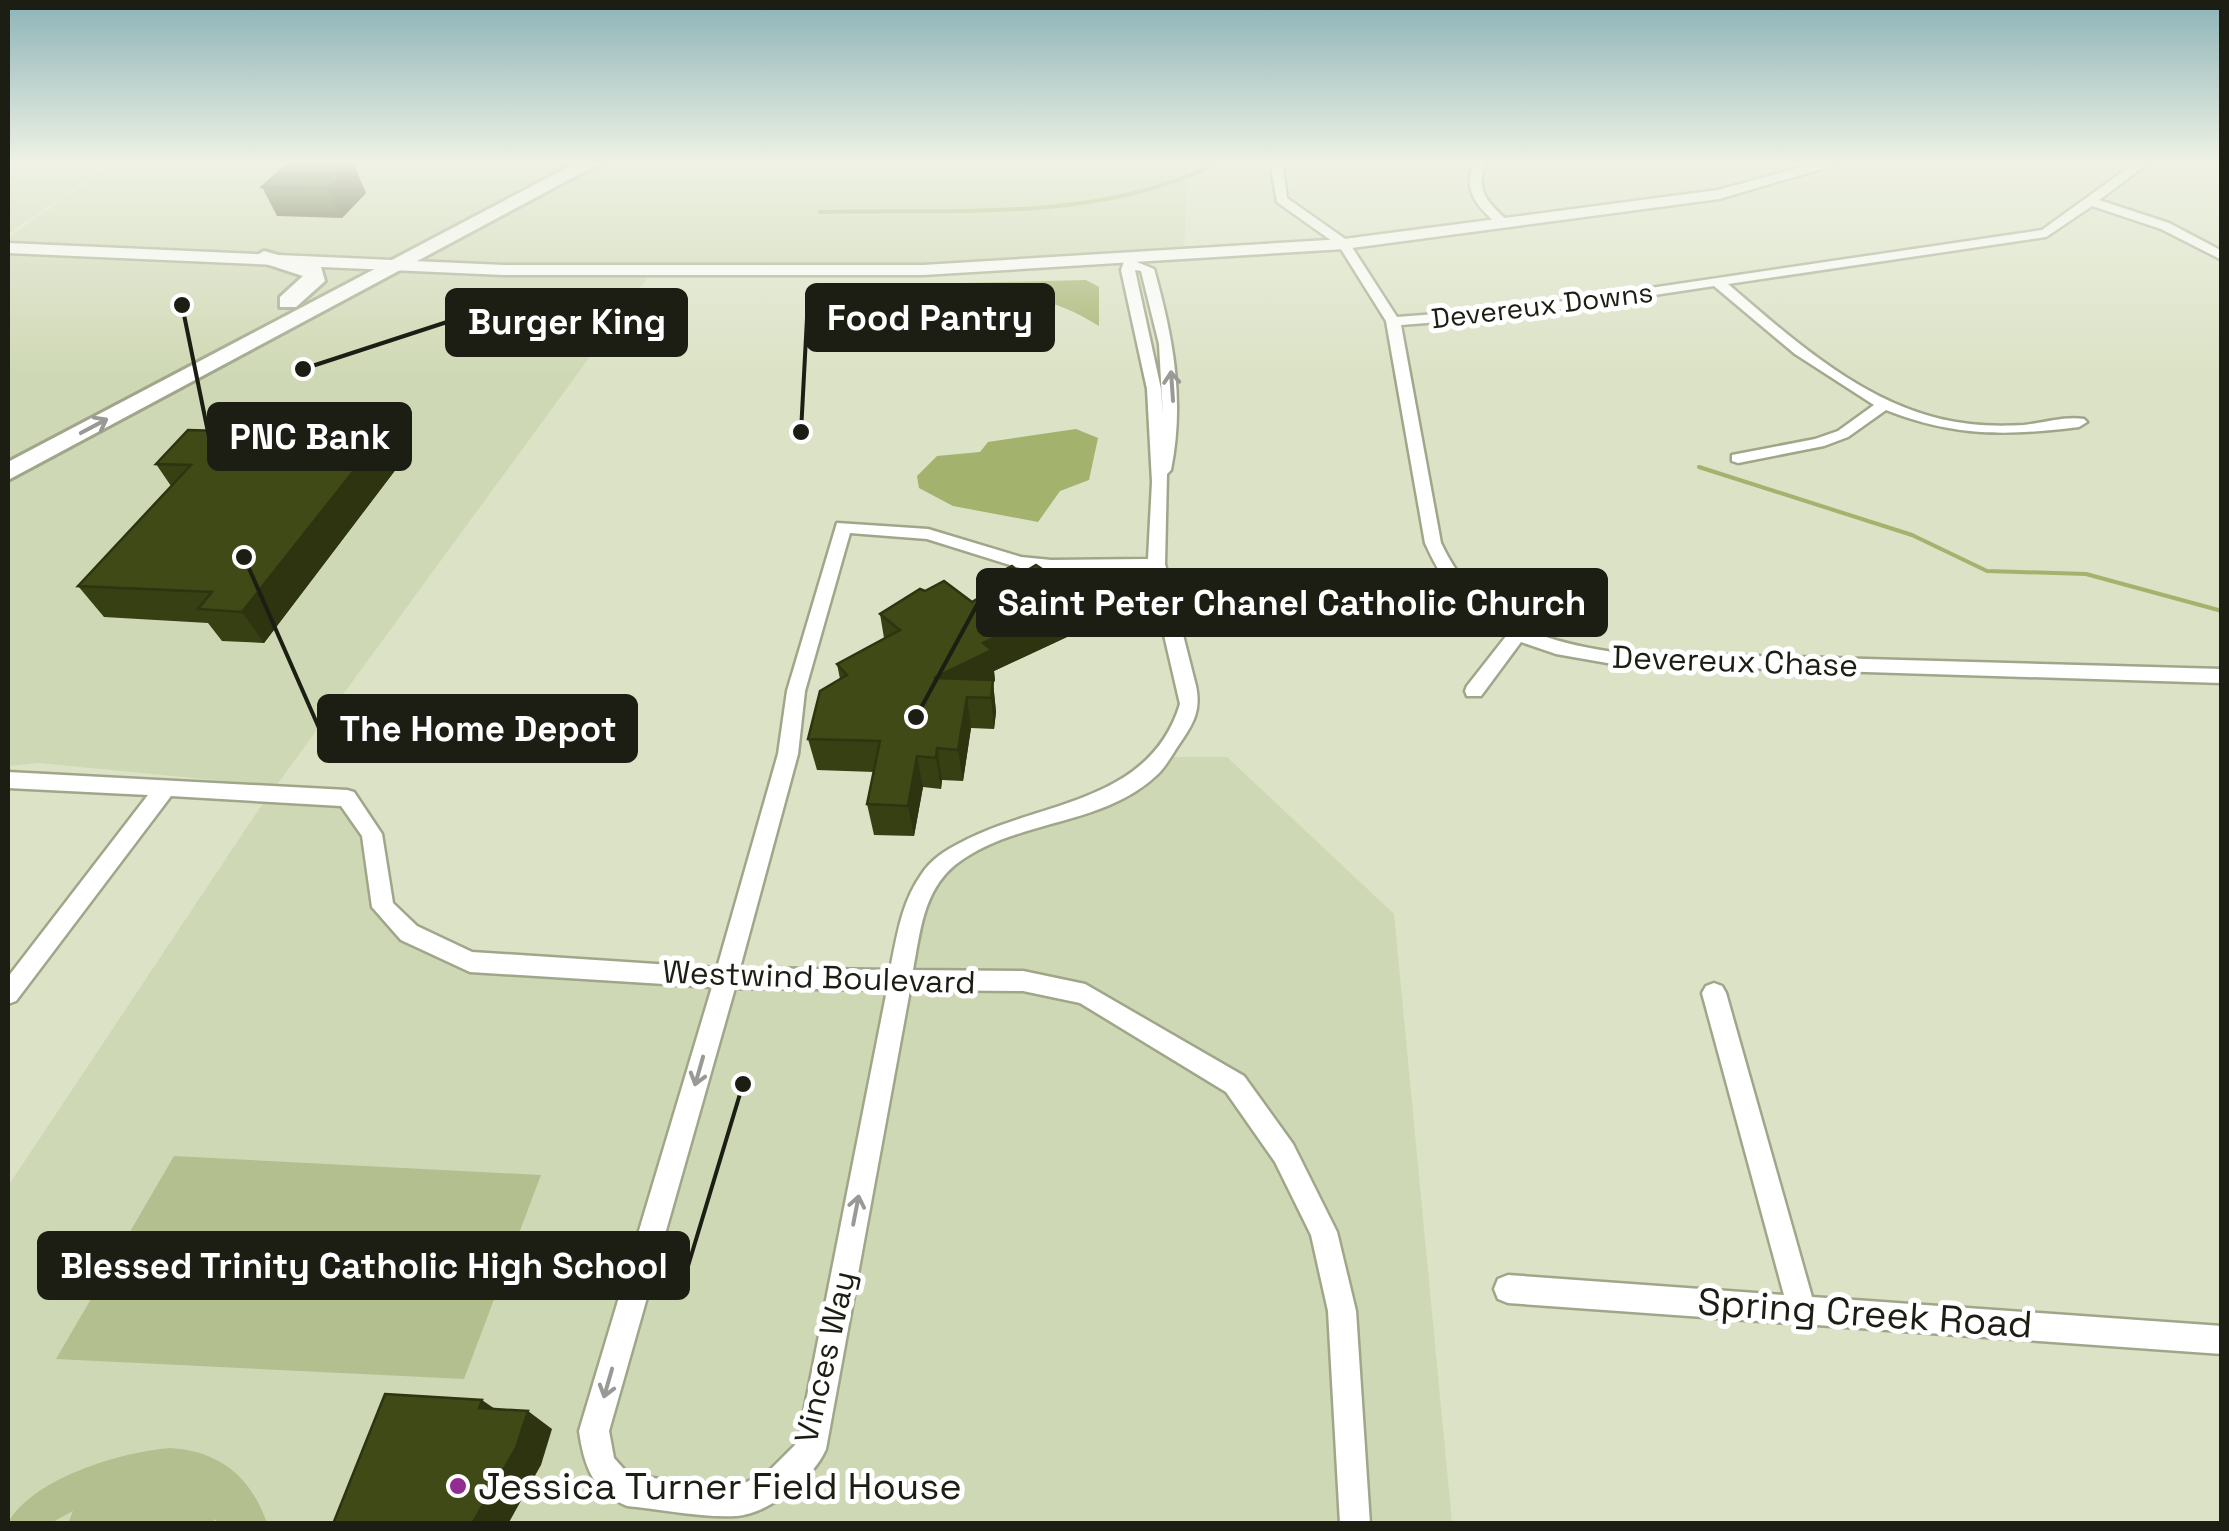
<svg xmlns="http://www.w3.org/2000/svg" width="2229" height="1531" viewBox="0 0 2229 1531" font-family="'Space Grotesk',sans-serif">
  <style>
    .built { fill: #cfd8b4 }
    .green { fill: #b4bf8f }
    .water { fill: #a3b26d }
    .lines { fill: none; stroke-linecap: round; stroke-linejoin: round }
    .stream { stroke: #a3b26d; stroke-width: 4 }
    .minor-casing { stroke: #9fa68a; stroke-width: 5 }
    .tertiary-casing { stroke: #9fa68a; stroke-width: 5 }
    .primary-casing { stroke: #9fa68a; stroke-width: 6 }
    .minor { fill: #fff; fill-rule: evenodd }
    .tertiary { fill: #fff; fill-rule: evenodd }
    .primary { fill: #fff; fill-rule: evenodd }
    .wall { fill: #374013 }
    .shaded-wall { fill: #2d340f }
    .building { fill: #404a16; stroke: #2d340f; stroke-width: 2.5 }
    .oneway { stroke: #999a95 }
    .poi-dot { fill: #932b90; stroke: #fff; stroke-width: 4 }
    .labels { text-anchor: middle; stroke-width: 10; stroke-linejoin: round; paint-order: stroke }
    .far-street-label { font-size: 28px; fill: #1c1e14; stroke: #fff }
    .street-label { font-size: 32px; fill: #1c1e14; stroke: #fff }
    .near-street-label { font-size: 38px; fill: #1c1e14; stroke: #fff }
    .near-poi-label { font-size: 38px; fill: #1c1e14; stroke: #fff; text-anchor: start }
    .leader { fill: none; stroke: #1c1e14; stroke-width: 4 }
    .callout-dot { fill: #1c1e14; stroke: #fff; stroke-width: 4 }
    .callout { fill: #1c1e14; stroke: #1c1e14; stroke-width: 4 }
    .callout-label { font-size: 35px; text-anchor: middle; font-weight: bold; fill: #fff }
  </style>
  <rect width="100%" height="100%" fill="#dbe2c5"/>
  <g class="built">
    <polygon points="8,162 110,162 8,234"/>
    <polygon points="115,162 1187,162 1184,256 1025,266 654,269 276,786 39,763 8,766 8,238"/>
    <polygon points="1160,757 1227,757 1394,914 1452,1523 8,1524 8,1186 269,794 347,798 372,834 383,907 470,962 893,983 905,946 948,859 1126,787"/>
  </g>
  <g class="green">
    <polygon points="174,1156 541,1175 464,1379 56,1359"/>
    <path d="M170,1448C220,1451 251,1477 267,1523H218L215,1519L213,1524L68,1523L73,1511L51,1523H8C33,1478 121,1452 170,1448Z"/>
  </g>
  <g class="water">
    <path d="M1086,280L1099,287V326C1049,294 1012,294 955,291L952,287L960,283Z"/>
    <polygon points="1076,429 1098,438 1089,480 1060,491 1038,522 953,506 919,488 917,476 937,456 980,452 988,442"/>
  </g>
  <g class="lines">
    <g class="stream">
      <path d="M820,212C952,208 1098,224 1219,162"/>
      <polyline points="1699,467 1912,535 1987,571 2086,574 2222,611"/>
    </g>
    <g class="minor-casing">
      <g id="minor">
        <path d="M1270,162H1282L1287,198L1348,241L1397,317L1515,308L2042,230L2136,162H2150L2099,200L2169,223L2222,251V260L2161,229L2092,206L2046,237L1728,284C1798,344 1874,414 1970,424C1987,426 2007,426 2024,425C2043,423 2065,416 2084,419L2087,422L2079,427C2008,436 1954,437 1886,410L1848,437L1824,446L1738,463L1732,461V455L1815,439L1838,431L1874,405L1795,354L1714,286L1515,316L1401,325L1441,543C1477,619 1534,640 1613,652L2222,669V683L1613,664L1556,654L1521,642L1481,696H1467L1465,691L1467,686L1507,635C1466,616 1443,583 1425,543L1386,321L1339,246L1277,202Z"/>
        <path d="M1475,162H1487C1473,189 1489,204 1508,221V227H1500C1479,208 1460,190 1475,162Z"/>
        <path d="M1131,255L1136,256L1137,262L1154,269C1173,337 1185,400 1171,470L1167,474L1165,564L1196,686C1201,710 1194,723 1180,743C1173,753 1167,765 1158,774C1102,828 1015,818 955,865C923,891 920,933 913,970L1023,971L1085,984L1244,1076L1293,1144L1337,1232L1356,1311L1370,1524H1340L1328,1311L1311,1235L1275,1162L1226,1092L1080,1003L1023,991L910,990L826,1449C814,1478 768,1514 736,1516C703,1518 660,1509 627,1506C593,1492 584,1466 579,1431L712,987L470,972L401,940L372,907L362,836L341,806L171,796L16,1001L8,1004V977L148,795L8,788V772L347,790L354,792L382,834L393,903L417,926L472,952L717,968L778,754L787,691L837,523L928,529L1021,557L1051,560L1148,559L1152,482L1147,389L1121,270L1125,259ZM1135,270L1141,271L1159,344L1163,417L1161,389ZM850,533L927,539L1020,568L1051,572L1149,570L1180,704C1150,804 1039,801 962,842C946,850 931,859 921,875C901,904 897,936 890,970L740,968L798,754L805,691ZM735,988L887,990L798,1442L768,1472L738,1486L630,1476L614,1458L609,1431Z"/>
        <polygon points="1714,983 1722,986 1726,993 1812,1297 2222,1326 2222,1354 1508,1303 1498,1299 1494,1289 1498,1279 1508,1275 1784,1295 1702,993 1706,986"/>
      </g>
    </g>
    <g class="tertiary-casing">
      <polygon id="tertiary" points="1820,162 1845,162 1719,199 1344,249 923,275 504,275 8,253 8,243 504,265 923,265 1344,239 1718,190"/>
    </g>
    <g class="primary-casing">
      <g id="primary">
        <polygon points="578,162 602,162 8,480 8,462"/>
        <polygon points="264,251 321,267 325,281 296,307 280,307 280,297 303,276 257,261 254,257"/>
      </g>
    </g>
    <use href="#minor" class="minor"/>
    <use href="#tertiary" class="tertiary"/>
    <use href="#primary" class="primary"/>
  </g>
  <g class="wall">
    <polygon points="289,163 366,193 342,218 277,216 262,187"/>
    <polygon points="406,456 264,643 222,641 208,623 104,617 78,586 171,486 156,464"/>
    <polygon points="1021,574 1070,588 1072,620 1066,623 1067,637 994,671 995,681 993,682 996,712 994,729 971,728 963,781 942,780 941,789 923,787 914,836 874,835 867,804 874,772 817,770 808,739 840,679 837,664 884,638 880,614 925,591 972,602 988,592 987,579"/>
  </g>
  <g class="shaded-wall">
    <polygon points="354,165 366,193 342,218 328,189"/>
    <polygon points="390,425 406,456 264,643 242,612"/>
    <polygon points="1070,588 1072,620 1066,623 1067,637 994,671 995,681 993,682 996,712 994,729 991,698 934,678 983,643"/>
    <polygon points="967,697 971,728 963,781 958,750"/>
    <polygon points="937,748 942,780 941,789 936,758"/>
    <polygon points="917,756 923,787 914,836 908,806"/>
    <polygon points="482,1400 508,1418 479,1408"/>
    <polygon points="528,1411 552,1429 541,1465 508,1524 472,1524"/>
  </g>
  <g class="building">
    <polygon points="289,163 354,165 328,189 262,187"/>
    <polygon points="236,418 390,425 242,612 198,609 212,592 78,586 191,465 156,464 188,430 224,431"/>
    <polygon points="1036,565 1070,588 1055,597 1066,605 983,643 992,650 934,678 993,680 991,698 967,697 958,750 937,748 936,758 917,756 908,806 867,804 880,741 808,739 820,691 847,675 837,664 900,630 880,614 920,589 925,591 944,581 972,602 997,587 987,579 1012,566 1021,574"/>
    <polygon points="385,1394 482,1400 479,1408 528,1411 516,1448 472,1524 333,1524"/>
  </g>
  <defs><path id="oneway-shaft" d="M-6 0H5M1.5-3L5.5 0L1.5 3" fill="none" stroke-width="1.6" stroke-linecap="round" stroke-linejoin="round" transform="scale(2.5)"/></defs>
  <g class="oneway">
    <use href="#oneway-shaft" transform="translate(1172 386) rotate(-94)"/>
    <use href="#oneway-shaft" transform="translate(94 426) rotate(-28)"/>
    <use href="#oneway-shaft" transform="translate(699 1071) rotate(106)"/>
    <use href="#oneway-shaft" transform="translate(856 1210) rotate(-79)"/>
    <use href="#oneway-shaft" transform="translate(608 1383) rotate(106)"/>
  </g>
  <linearGradient id="sky" x2="0" y2="1"><stop stop-color="#8cb3b7"/><stop offset="0.43" stop-color="#eff2e5"/><stop offset="1" stop-color="#eff2e5" stop-opacity="0"/></linearGradient>
  <rect width="2229" height="377" fill="url(#sky)"/>
  <circle class="poi-dot" cx="458" cy="1486" r="10"/>
  <g class="labels">
    <g class="far-street-label">
      <text transform="translate(1542 305) rotate(-7)" y="10">Devereux Downs</text>
    </g>
    <g class="street-label">
      <text transform="translate(1735 661) rotate(2)" y="11">Devereux Chase</text>
      <text transform="translate(819 977) rotate(2)" y="11">Westwind Boulevard</text>
      <text transform="translate(825 1357) rotate(-77)" y="11">Vinces Way</text>
    </g>
    <g class="near-street-label">
      <text transform="translate(1865 1313) rotate(4)" y="13">Spring Creek Road</text>
    </g>
    <g class="near-poi-label">
      <text x="478" y="1499">Jessica Turner Field House</text>
    </g>
  </g>
  <path class="leader" d="M801 432L807 318M303 369L447 322M182 305L209 437M916 717L978 603M244 557L319 728M743 1084L688 1266"/>
  <g class="callout-dot">
    <circle cx="801" cy="432" r="10"/>
    <circle cx="303" cy="369" r="10"/>
    <circle cx="182" cy="305" r="10"/>
    <circle cx="916" cy="717" r="10"/>
    <circle cx="244" cy="557" r="10"/>
    <circle cx="743" cy="1084" r="10"/>
  </g>
  <g class="callout">
    <rect x="807" y="285" width="246" height="65" rx="10"/>
    <rect x="447" y="290" width="239" height="65" rx="10"/>
    <rect x="209" y="404" width="201" height="65" rx="10"/>
    <rect x="978" y="570" width="628" height="65" rx="10"/>
    <rect x="319" y="696" width="317" height="65" rx="10"/>
    <rect x="39" y="1233" width="649" height="65" rx="10"/>
  </g>
  <g class="callout-label">
    <text x="930" y="330">Food Pantry</text>
    <text x="567" y="334">Burger King</text>
    <text x="310" y="449">PNC Bank</text>
    <text x="1292" y="615">Saint Peter Chanel Catholic Church</text>
    <text x="478" y="741">The Home Depot</text>
    <text x="364" y="1278">Blessed Trinity Catholic High School</text>
  </g>
  <rect width="2229" height="1531" fill="none" stroke="#1c1e14" stroke-width="20"/>
</svg>
